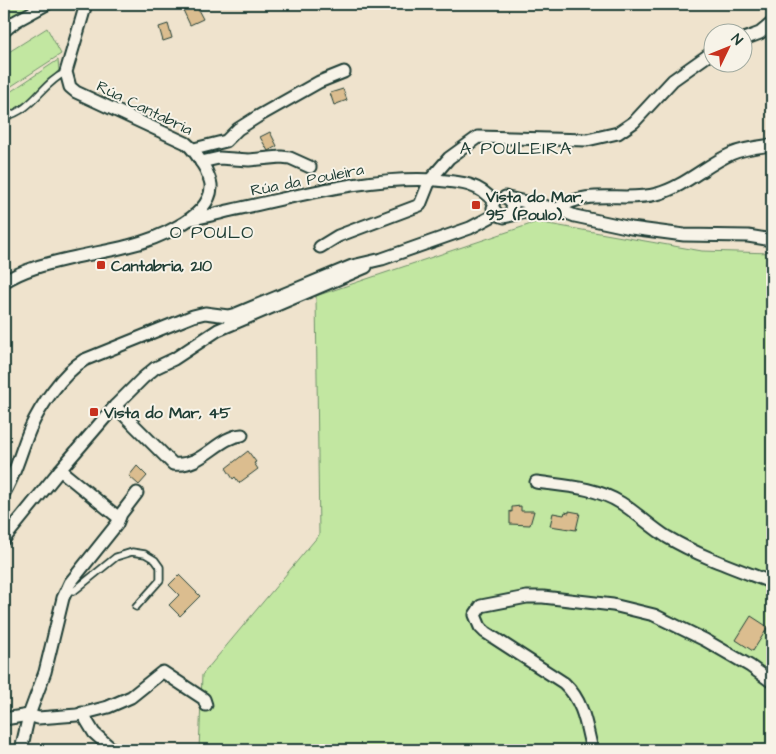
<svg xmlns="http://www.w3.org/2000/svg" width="776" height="754" viewBox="0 0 776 754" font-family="'Architects Daughter',sans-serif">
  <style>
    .green { fill: #c2e7a1; stroke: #70926a }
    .building { fill: #dbbd8f; stroke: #1f3d34 }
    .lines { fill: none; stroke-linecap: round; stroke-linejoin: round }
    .service-casing { stroke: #1f3d34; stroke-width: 9 }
    .minor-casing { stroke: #1f3d34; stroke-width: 15 }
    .service { stroke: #f7f3e8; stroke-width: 5.5 }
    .minor { stroke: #f7f3e8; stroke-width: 11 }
    .poi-dot { fill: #c8321e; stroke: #f7f3e8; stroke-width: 2 }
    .labels { text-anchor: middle; stroke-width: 4; stroke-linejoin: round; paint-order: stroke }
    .street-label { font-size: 16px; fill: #1f3d34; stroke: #f7f3e8 }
    .poi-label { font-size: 16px; font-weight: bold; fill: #1f3d34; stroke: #f7f3e8; text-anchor: start }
    .neighbourhood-label { font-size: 18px; letter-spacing: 1px; fill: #1f3d34; stroke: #f7f3e8 }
  </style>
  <rect width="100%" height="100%" fill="#efe3cd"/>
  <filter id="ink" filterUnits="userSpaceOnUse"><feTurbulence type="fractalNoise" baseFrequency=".02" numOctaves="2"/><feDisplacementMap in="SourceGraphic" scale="10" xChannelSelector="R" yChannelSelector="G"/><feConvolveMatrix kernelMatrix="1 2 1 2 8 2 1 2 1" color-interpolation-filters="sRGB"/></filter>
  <g filter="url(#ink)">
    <g class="green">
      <polygon points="4,4 36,4 4,22"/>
      <polygon points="47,28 61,54 10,87 4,77 4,55"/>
      <path d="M58,60L59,70C41,89 29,105 4,114V96Z"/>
      <polygon points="537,222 702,251 772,253 772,750 199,750 202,675 319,535 316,296"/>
    </g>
    <g class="building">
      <polygon points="195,4 203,19 190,25 183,10"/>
      <polygon points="168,24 172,38 163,41 159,27"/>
      <polygon points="343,89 347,100 334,105 330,93"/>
      <polygon points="270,132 277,146 268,151 260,137"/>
      <polygon points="248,451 256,462 254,463 258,469 239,483 235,477 233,479 226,468"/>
      <polygon points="137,466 147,476 139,485 129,476"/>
      <polygon points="521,506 521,511 534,511 530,525 510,524 510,511 512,512 512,507"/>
      <polygon points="569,511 580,513 576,530 550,526 553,513 564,515 565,512 569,513"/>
      <polygon points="179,575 200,596 180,616 169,605 179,595 169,585"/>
      <polygon points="751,616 768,627 753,651 736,640"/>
    </g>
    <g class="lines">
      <g class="service-casing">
        <g id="service">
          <path d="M4,117C34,110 41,84 66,72"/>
          <polyline points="67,590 74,591 116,557 132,552 145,554 155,560 160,567 160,580 136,607"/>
        </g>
      </g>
      <g class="minor-casing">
        <g id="minor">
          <polyline points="4,31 16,21 47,4"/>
          <polyline points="744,39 760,33 772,23"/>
          <polyline points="194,149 226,141 238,129 257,117 319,82 344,72"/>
          <polyline points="201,162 219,158 249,160 281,157 290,158 310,167"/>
          <polyline points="505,197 510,200 513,206 511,212 508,215"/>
          <polyline points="508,198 557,209 575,216 631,228 684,235 748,236 772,240"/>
          <polyline points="493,208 498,215 504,217 544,208"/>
          <path d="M557,209C590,187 622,203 657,194C684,187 706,165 731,154C744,148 758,147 772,145"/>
          <path d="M191,219C205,217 219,213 232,210C299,196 367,176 436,180C460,182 479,183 494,202"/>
          <polyline points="320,247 338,236 420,205 430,180 449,158 478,137 587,140 618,133 634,122 673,80 714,51"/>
          <path d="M4,282C25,268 51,263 76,257C93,253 111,251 128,246C153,240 209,219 211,188C212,182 208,176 206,170C200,160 195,150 186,143L76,92L70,87L66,72L86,4"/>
          <path d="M115,406L173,464C202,468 217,437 242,435"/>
          <polyline points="60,470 119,518"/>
          <path d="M536,482C565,486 596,487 621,503C637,513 651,527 667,537C699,556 734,568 768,581L772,588"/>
          <path d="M4,493C16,473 21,450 30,429C40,406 63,373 84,360L193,316L205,313L228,316L236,314L352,266L382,259L470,228L496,214"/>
          <polyline points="4,539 60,470 115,406 143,378 155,368 174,359 218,330 366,267"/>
          <polyline points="82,713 94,733 113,750"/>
          <polyline points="4,719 29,715 38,718 77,715 108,707 131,697 161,673 163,672 204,699 206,705"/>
          <polyline points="21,750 29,715 45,672 63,598 70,583 117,524 121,514 137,493"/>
          <path d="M592,750C586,725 584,702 564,683L485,632L480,627L475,615L481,606L527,597H543L613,605L654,615L705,640L750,666L772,682"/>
        </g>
      </g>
      <use href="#service" class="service"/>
      <use href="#minor" class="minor"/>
    </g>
  </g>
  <g class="poi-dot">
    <rect x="471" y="200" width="10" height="10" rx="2.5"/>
    <rect x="96" y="260" width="10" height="10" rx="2.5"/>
    <rect x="89" y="407" width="10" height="10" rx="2.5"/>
  </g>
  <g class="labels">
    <g class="street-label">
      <text transform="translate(145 107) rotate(26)" y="6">Rúa Cantabria</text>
      <text transform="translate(307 179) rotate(-11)" y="6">Rúa da Pouleira</text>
    </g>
    <g class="poi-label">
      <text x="486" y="202">Vista do Mar,<tspan x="486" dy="18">95 (Poulo).</tspan></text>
      <text x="111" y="271">Cantabria, 210</text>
      <text x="104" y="418">Vista do Mar, 45</text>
    </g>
    <g class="neighbourhood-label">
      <text x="516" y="154">A POULEIRA</text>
      <text x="212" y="238">O POULO</text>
    </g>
  </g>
  <rect width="776" height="754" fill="none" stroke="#f7f3e8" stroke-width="20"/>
  <rect x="10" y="10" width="756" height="734" fill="none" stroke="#1f3d34" stroke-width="2" filter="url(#ink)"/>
  <g transform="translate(728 48) rotate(47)"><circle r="24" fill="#f7f3e8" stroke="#a1aaa0"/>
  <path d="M0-4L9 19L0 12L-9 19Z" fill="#c8321e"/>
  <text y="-8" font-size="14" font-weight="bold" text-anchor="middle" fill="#1f3d34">N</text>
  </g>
</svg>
